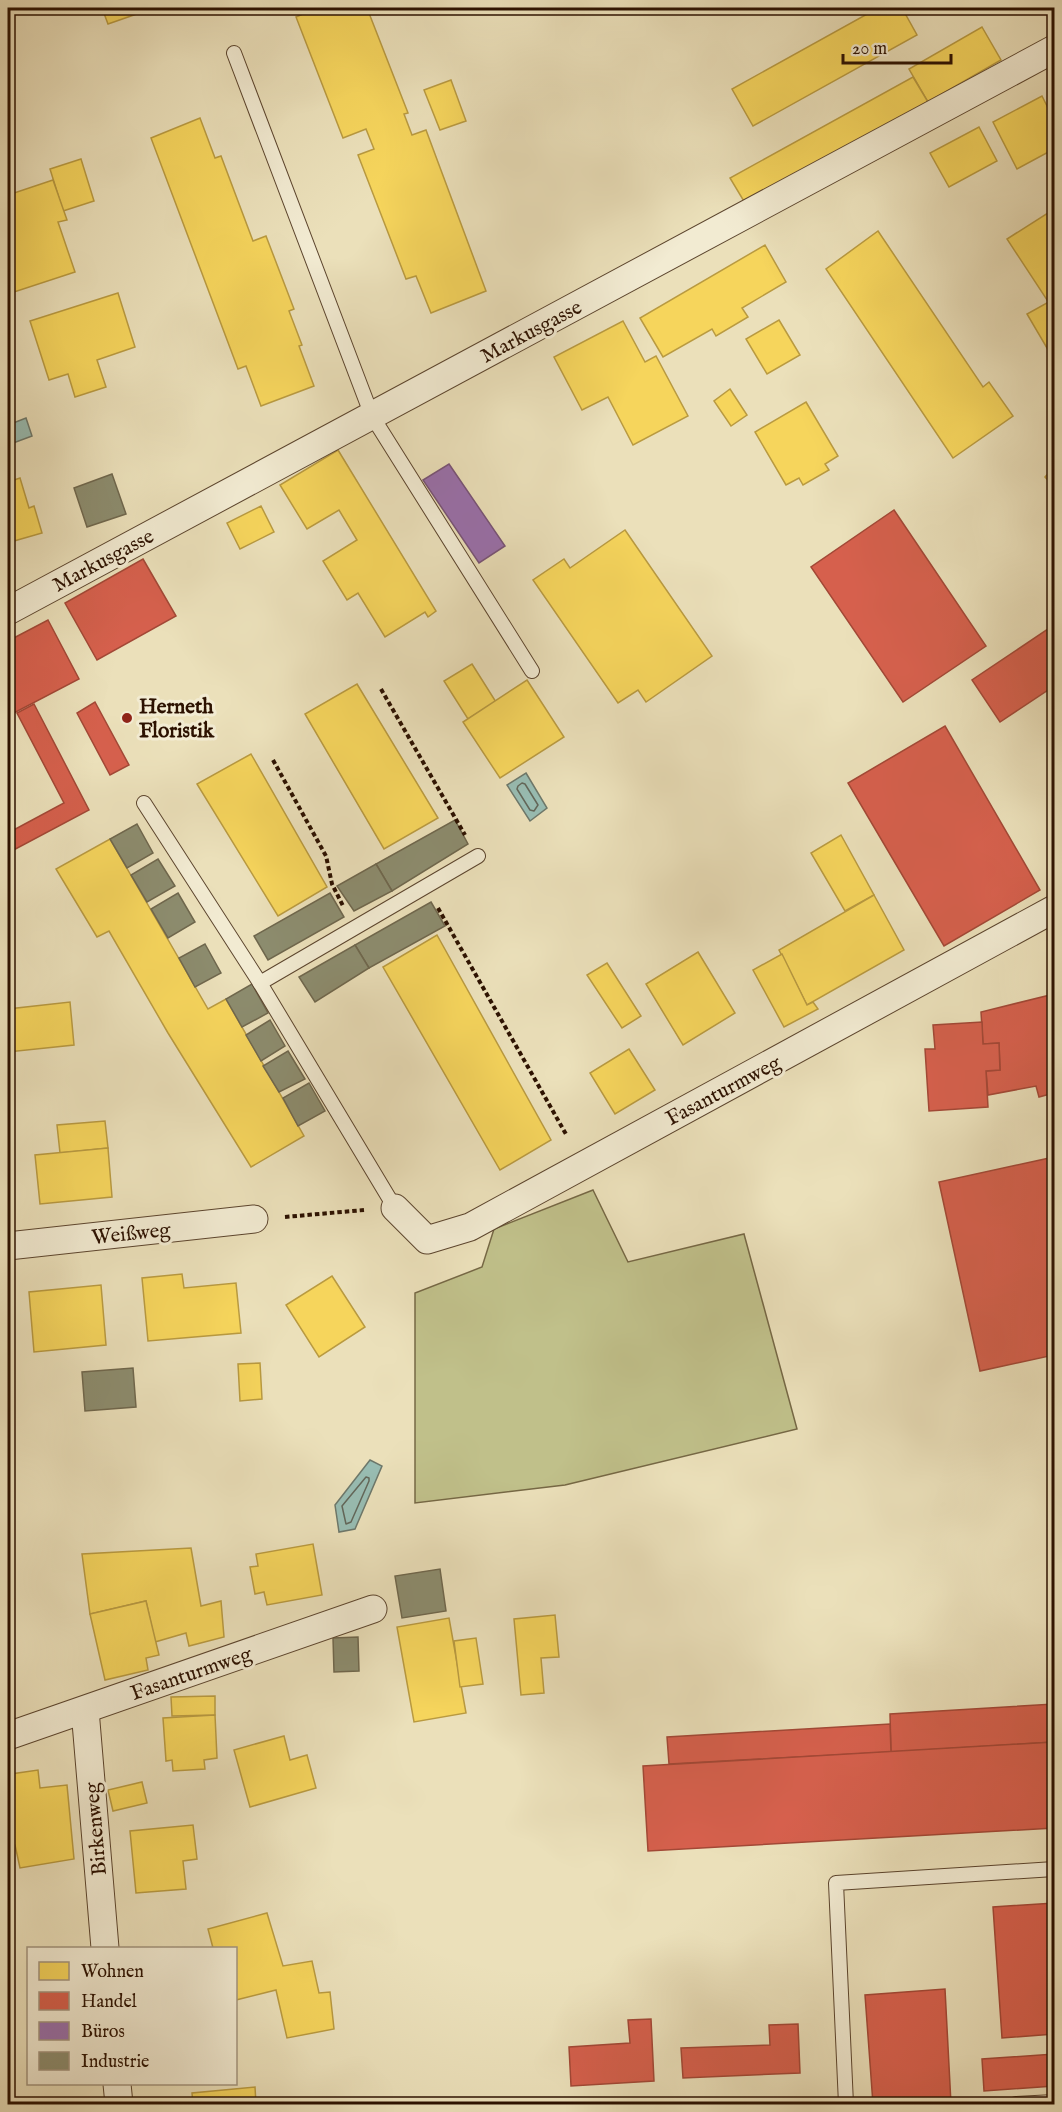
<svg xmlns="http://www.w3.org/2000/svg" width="1062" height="2112" viewBox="0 0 1062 2112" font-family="'IM FELL English',serif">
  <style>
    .green { fill: #c0c08a; stroke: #766845; stroke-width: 1.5 }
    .water { fill: #98bdb3; stroke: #6d786b; stroke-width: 1.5 }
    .homes { fill: #f6d55c; stroke: #b99a40; stroke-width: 1.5 }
    .shops { fill: #d6604d; stroke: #a34836; stroke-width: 1.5 }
    .offices { fill: #9970ab; stroke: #785478; stroke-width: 1.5 }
    .industry { fill: #8c8c6e; stroke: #6f674d; stroke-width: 1.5 }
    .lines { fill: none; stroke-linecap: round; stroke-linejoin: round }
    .shore { stroke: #62675a; stroke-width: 1.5 }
    .lane-casing { stroke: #5c452e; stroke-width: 16 }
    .street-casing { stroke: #5c452e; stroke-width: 29 }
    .path { stroke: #2c1100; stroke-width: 4; stroke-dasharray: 4.5 3; stroke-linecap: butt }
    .lane { stroke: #f2ebd2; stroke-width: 14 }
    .street { stroke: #f2ebd2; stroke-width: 27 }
    .poi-dot { fill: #8f2418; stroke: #f2ebd2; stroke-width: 2 }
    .labels { text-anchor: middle; stroke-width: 6; stroke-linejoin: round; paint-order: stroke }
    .street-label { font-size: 21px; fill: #2c1100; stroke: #f2ebd2 }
    .poi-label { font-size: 21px; font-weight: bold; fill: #2c1100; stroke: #f2ebd2; text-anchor: start }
  </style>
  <rect width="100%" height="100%" fill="#ebe0ba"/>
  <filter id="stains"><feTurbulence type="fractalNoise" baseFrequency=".00333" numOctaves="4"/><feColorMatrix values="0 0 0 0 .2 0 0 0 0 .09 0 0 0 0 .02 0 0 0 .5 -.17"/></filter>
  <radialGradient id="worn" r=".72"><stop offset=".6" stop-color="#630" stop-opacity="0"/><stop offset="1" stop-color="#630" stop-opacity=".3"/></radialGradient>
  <polygon class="green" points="593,1190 628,1262 744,1234 797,1429 565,1485 415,1503 415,1293 482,1267 494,1229"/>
  <g class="water">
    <polygon points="26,418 32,436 8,445 8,425"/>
    <polygon points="526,773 547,808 530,821 507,785"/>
    <polygon points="370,1460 382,1466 355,1529 339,1532 335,1505"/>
  </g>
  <g class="homes">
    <polygon points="102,8 154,8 108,24"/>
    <polygon points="309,8 367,8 408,113 404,114 412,135 426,130 486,291 431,313 416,276 406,279 358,155 374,149 366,129 343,138 296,17 310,11"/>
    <polygon points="878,8 902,8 917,35 753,126 732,89"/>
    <polygon points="982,27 1001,60 928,102 909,69"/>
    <polygon points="913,77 928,102 745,203 730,178"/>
    <polygon points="451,80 466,121 440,130 424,90"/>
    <polygon points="1042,96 1054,120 1054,149 1017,169 993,122"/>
    <polygon points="200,118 215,158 221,156 253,241 266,236 294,309 289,311 302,345 299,346 314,386 261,406 246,366 238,369 151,138"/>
    <polygon points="979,127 997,161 949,187 930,153"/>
    <polygon points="81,159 94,201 63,211 50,169"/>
    <polygon points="53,180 67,220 58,222 75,272 8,294 8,195"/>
    <polygon points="1051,211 1054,216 1054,299 1049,303 1007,239"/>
    <polygon points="878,231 983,387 989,382 1013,416 953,458 826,269"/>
    <polygon points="765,245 786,282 742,308 748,317 716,336 712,329 663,357 640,318"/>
    <polygon points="118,293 135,347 97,360 106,387 75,397 68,374 49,380 30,321"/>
    <polygon points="1054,299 1054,360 1027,314"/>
    <polygon points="779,320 800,355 767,374 746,339"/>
    <polygon points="623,321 645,362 656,356 688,416 633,445 608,397 582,410 554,357"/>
    <polygon points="730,389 747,415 731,426 714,401"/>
    <polygon points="806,402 838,456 825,464 829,470 803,485 799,478 786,485 755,432"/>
    <polygon points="338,450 436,611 428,617 425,612 385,637 358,593 347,600 323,561 357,540 339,510 307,529 280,485"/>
    <polygon points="1054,467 1054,487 1045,477"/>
    <polygon points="20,478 29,508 34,506 42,533 14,541 12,532 8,534 8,482"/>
    <polygon points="261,506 274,532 240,549 227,523"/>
    <polygon points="625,530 712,656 646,702 638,690 618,703 533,580 564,559 570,568"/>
    <polygon points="472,664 496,702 468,719 444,681"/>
    <polygon points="527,680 564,737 500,778 463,722"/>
    <polygon points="357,684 438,818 384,849 305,714"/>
    <polygon points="251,754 327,887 278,916 197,784"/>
    <polygon points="841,835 874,895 845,911 811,853"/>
    <polygon points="110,839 208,1009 226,999 304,1136 251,1167 168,1033 109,931 97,937 56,869"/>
    <polygon points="874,895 904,950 807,1005 779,950"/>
    <polygon points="437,935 551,1140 500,1170 383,967"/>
    <polygon points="698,952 735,1013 683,1045 646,984"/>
    <polygon points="782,954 807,1005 813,1002 818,1009 784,1027 753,970"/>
    <polygon points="607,963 641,1016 622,1028 587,975"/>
    <polygon points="70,1002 74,1045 8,1052 8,1009"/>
    <polygon points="629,1049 655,1090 615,1114 590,1073"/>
    <polygon points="105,1121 108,1148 60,1153 57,1125"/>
    <polygon points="108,1148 112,1197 40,1204 35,1155"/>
    <polygon points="182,1274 184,1288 236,1283 241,1333 148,1341 142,1278"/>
    <polygon points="332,1276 365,1327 319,1357 286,1305"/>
    <polygon points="101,1285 106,1345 34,1352 29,1292"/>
    <polygon points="260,1363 262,1399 240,1401 238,1364"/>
    <polygon points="313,1544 322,1595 267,1605 264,1592 255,1594 250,1567 258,1566 256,1554"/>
    <polygon points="191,1548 201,1606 221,1601 224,1637 189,1646 186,1633 155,1642 146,1601 90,1614 82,1554"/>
    <polygon points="146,1601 159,1655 146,1658 148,1670 105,1680 90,1614"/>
    <polygon points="555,1615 559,1657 541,1658 544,1693 521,1695 514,1619"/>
    <polygon points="449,1618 466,1713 414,1722 397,1627"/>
    <polygon points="476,1638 483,1684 460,1687 454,1641"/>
    <polygon points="215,1696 215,1715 172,1716 171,1697"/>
    <polygon points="215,1715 217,1758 204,1760 205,1769 173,1771 172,1760 166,1761 163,1718"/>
    <polygon points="284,1736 290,1760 307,1755 316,1788 250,1807 234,1750"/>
    <polygon points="38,1770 40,1788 67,1785 74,1859 20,1868 15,1845 8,1846 8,1792 13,1792 11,1774"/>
    <polygon points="142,1782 147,1803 113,1811 108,1790"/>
    <polygon points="193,1825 197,1859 183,1861 186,1889 136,1893 130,1831"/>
    <polygon points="267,1913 283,1966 312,1961 319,1993 330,1992 334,2029 287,2038 276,1990 236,2000 236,1948 213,1948 208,1929"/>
    <polygon points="255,2087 256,2104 193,2104 192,2093"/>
  </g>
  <g class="shops">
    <polygon points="894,510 986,646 903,702 811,567"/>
    <polygon points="143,559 176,616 97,660 65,603"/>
    <polygon points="48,620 79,679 12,714 8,705 8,641"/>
    <polygon points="1054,625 1054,686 1000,722 972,680"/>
    <polygon points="95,702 129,765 110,775 77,713"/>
    <polygon points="34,704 89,810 8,853 8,833 64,803 17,713"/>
    <polygon points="945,726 1040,890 944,946 848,783"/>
    <polygon points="1054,994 1054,1093 1039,1097 1036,1086 988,1095 986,1071 1000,1070 999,1043 983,1044 981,1012"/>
    <polygon points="982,1022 983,1044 999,1043 1000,1070 986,1071 988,1107 929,1111 925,1049 935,1049 933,1025"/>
    <polygon points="1054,1157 1054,1355 980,1371 939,1182"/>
    <polygon points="1054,1704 1054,1742 891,1752 890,1714"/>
    <polygon points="890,1724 891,1752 669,1764 667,1737"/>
    <polygon points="1054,1742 1054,1828 648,1851 643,1766"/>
    <polygon points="1054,1903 1054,2034 1002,2038 993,1907"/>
    <polygon points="945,1989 951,2104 873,2104 865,1995"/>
    <polygon points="651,2019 654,2081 571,2086 569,2047 630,2043 628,2020"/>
    <polygon points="798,2024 800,2073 683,2078 681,2048 770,2045 769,2025"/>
    <polygon points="1054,2054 1054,2086 984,2091 982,2059"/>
  </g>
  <polygon class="offices" points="449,464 505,546 479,563 423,480"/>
  <g class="industry">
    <polygon points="112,474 126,514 87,527 74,488"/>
    <polygon points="455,820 468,844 392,891 376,864"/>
    <polygon points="137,824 153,853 127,868 110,839"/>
    <polygon points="158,859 175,886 147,902 131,875"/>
    <polygon points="376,864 392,891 354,911 337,886"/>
    <polygon points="178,893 195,922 168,938 151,909"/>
    <polygon points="330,893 344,917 268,960 254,936"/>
    <polygon points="431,902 445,926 369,968 355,945"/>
    <polygon points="205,944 221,973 195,987 179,958"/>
    <polygon points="355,945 369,968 315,1002 299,977"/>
    <polygon points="252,984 268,1013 242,1027 226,999"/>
    <polygon points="270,1020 285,1046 261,1061 246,1035"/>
    <polygon points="288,1051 305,1079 279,1092 263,1066"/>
    <polygon points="309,1083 325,1111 298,1126 283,1098"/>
    <polygon points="133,1368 136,1407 85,1411 82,1372"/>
    <polygon points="440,1569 446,1611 402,1618 395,1576"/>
    <polygon points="358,1637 359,1671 334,1672 333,1638"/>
  </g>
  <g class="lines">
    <g class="shore">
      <polygon points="522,783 525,784 538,805 534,811 530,810 517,789 518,786"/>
      <polygon points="366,1477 369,1478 369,1481 351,1522 346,1524 342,1506"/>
    </g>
    <g class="lane-casing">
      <g id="lane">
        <polyline points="234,53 372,416 532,671"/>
        <polyline points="144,803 260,983 395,1208"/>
        <polyline points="260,983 478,856"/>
        <polyline points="846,2104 836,1883 1054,1869"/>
        <polyline points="1016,2104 1054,2102"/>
      </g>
    </g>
    <g class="street-casing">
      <g id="street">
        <polyline points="8,611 1054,49"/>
        <polyline points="395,1208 427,1240 470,1227 1054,909"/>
        <polyline points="8,1246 254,1219"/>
        <polyline points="85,1710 105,1948"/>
        <polyline points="8,1736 373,1609"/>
        <polyline points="117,2084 119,2104"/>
      </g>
    </g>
    <g class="path">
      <polyline points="381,689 465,835"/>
      <polyline points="273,760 326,856 332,884 343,906"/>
      <polyline points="438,908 567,1136"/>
      <polyline points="285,1217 364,1210"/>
    </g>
    <use href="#lane" class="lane"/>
    <use href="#street" class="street"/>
  </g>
  <circle class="poi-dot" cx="127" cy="718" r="6"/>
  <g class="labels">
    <g class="street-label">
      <text transform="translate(531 331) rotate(-28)" y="7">Markusgasse</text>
      <text transform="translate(103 560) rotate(-28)" y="7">Markusgasse</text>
      <text transform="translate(723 1090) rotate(-28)" y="7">Fasanturmweg</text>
      <text transform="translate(131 1233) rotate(-6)" y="7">Weißweg</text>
      <text transform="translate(191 1673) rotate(-19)" y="7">Fasanturmweg</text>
      <text transform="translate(95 1829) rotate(-95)" y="7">Birkenweg</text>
    </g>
    <g class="poi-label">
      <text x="139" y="713">Herneth<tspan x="139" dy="24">Floristik</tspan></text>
    </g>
  </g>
  <rect width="1062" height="2112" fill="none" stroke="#ebe0ba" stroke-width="30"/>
  <rect x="9" y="9" width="1044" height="2094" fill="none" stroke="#2c1100" stroke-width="3"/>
  <rect x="15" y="15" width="1032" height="2082" fill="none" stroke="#2c1100" stroke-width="1.5"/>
  <rect x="27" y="1947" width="210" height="138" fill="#f2ebd2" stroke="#a3947e" stroke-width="1.5"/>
  <rect x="39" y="1962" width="30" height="18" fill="#f6d55c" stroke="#a3947e" stroke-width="1.5"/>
  <text x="81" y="1977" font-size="18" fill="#2c1100">Wohnen</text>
  <rect x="39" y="1992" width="30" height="18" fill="#d6604d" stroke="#a3947e" stroke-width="1.5"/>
  <text x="81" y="2007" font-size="18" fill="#2c1100">Handel</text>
  <rect x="39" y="2022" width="30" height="18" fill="#9970ab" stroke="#a3947e" stroke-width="1.5"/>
  <text x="81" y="2037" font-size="18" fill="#2c1100">Büros</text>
  <rect x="39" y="2052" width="30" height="18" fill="#8c8c6e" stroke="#a3947e" stroke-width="1.5"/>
  <text x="81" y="2067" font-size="18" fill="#2c1100">Industrie</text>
  <path d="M843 54v9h108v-9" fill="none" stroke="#2c1100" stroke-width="3"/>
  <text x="852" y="54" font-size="18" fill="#2c1100" stroke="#f2ebd2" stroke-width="4.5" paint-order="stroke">20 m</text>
  <rect width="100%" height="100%" filter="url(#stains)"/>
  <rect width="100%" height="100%" fill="url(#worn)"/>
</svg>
